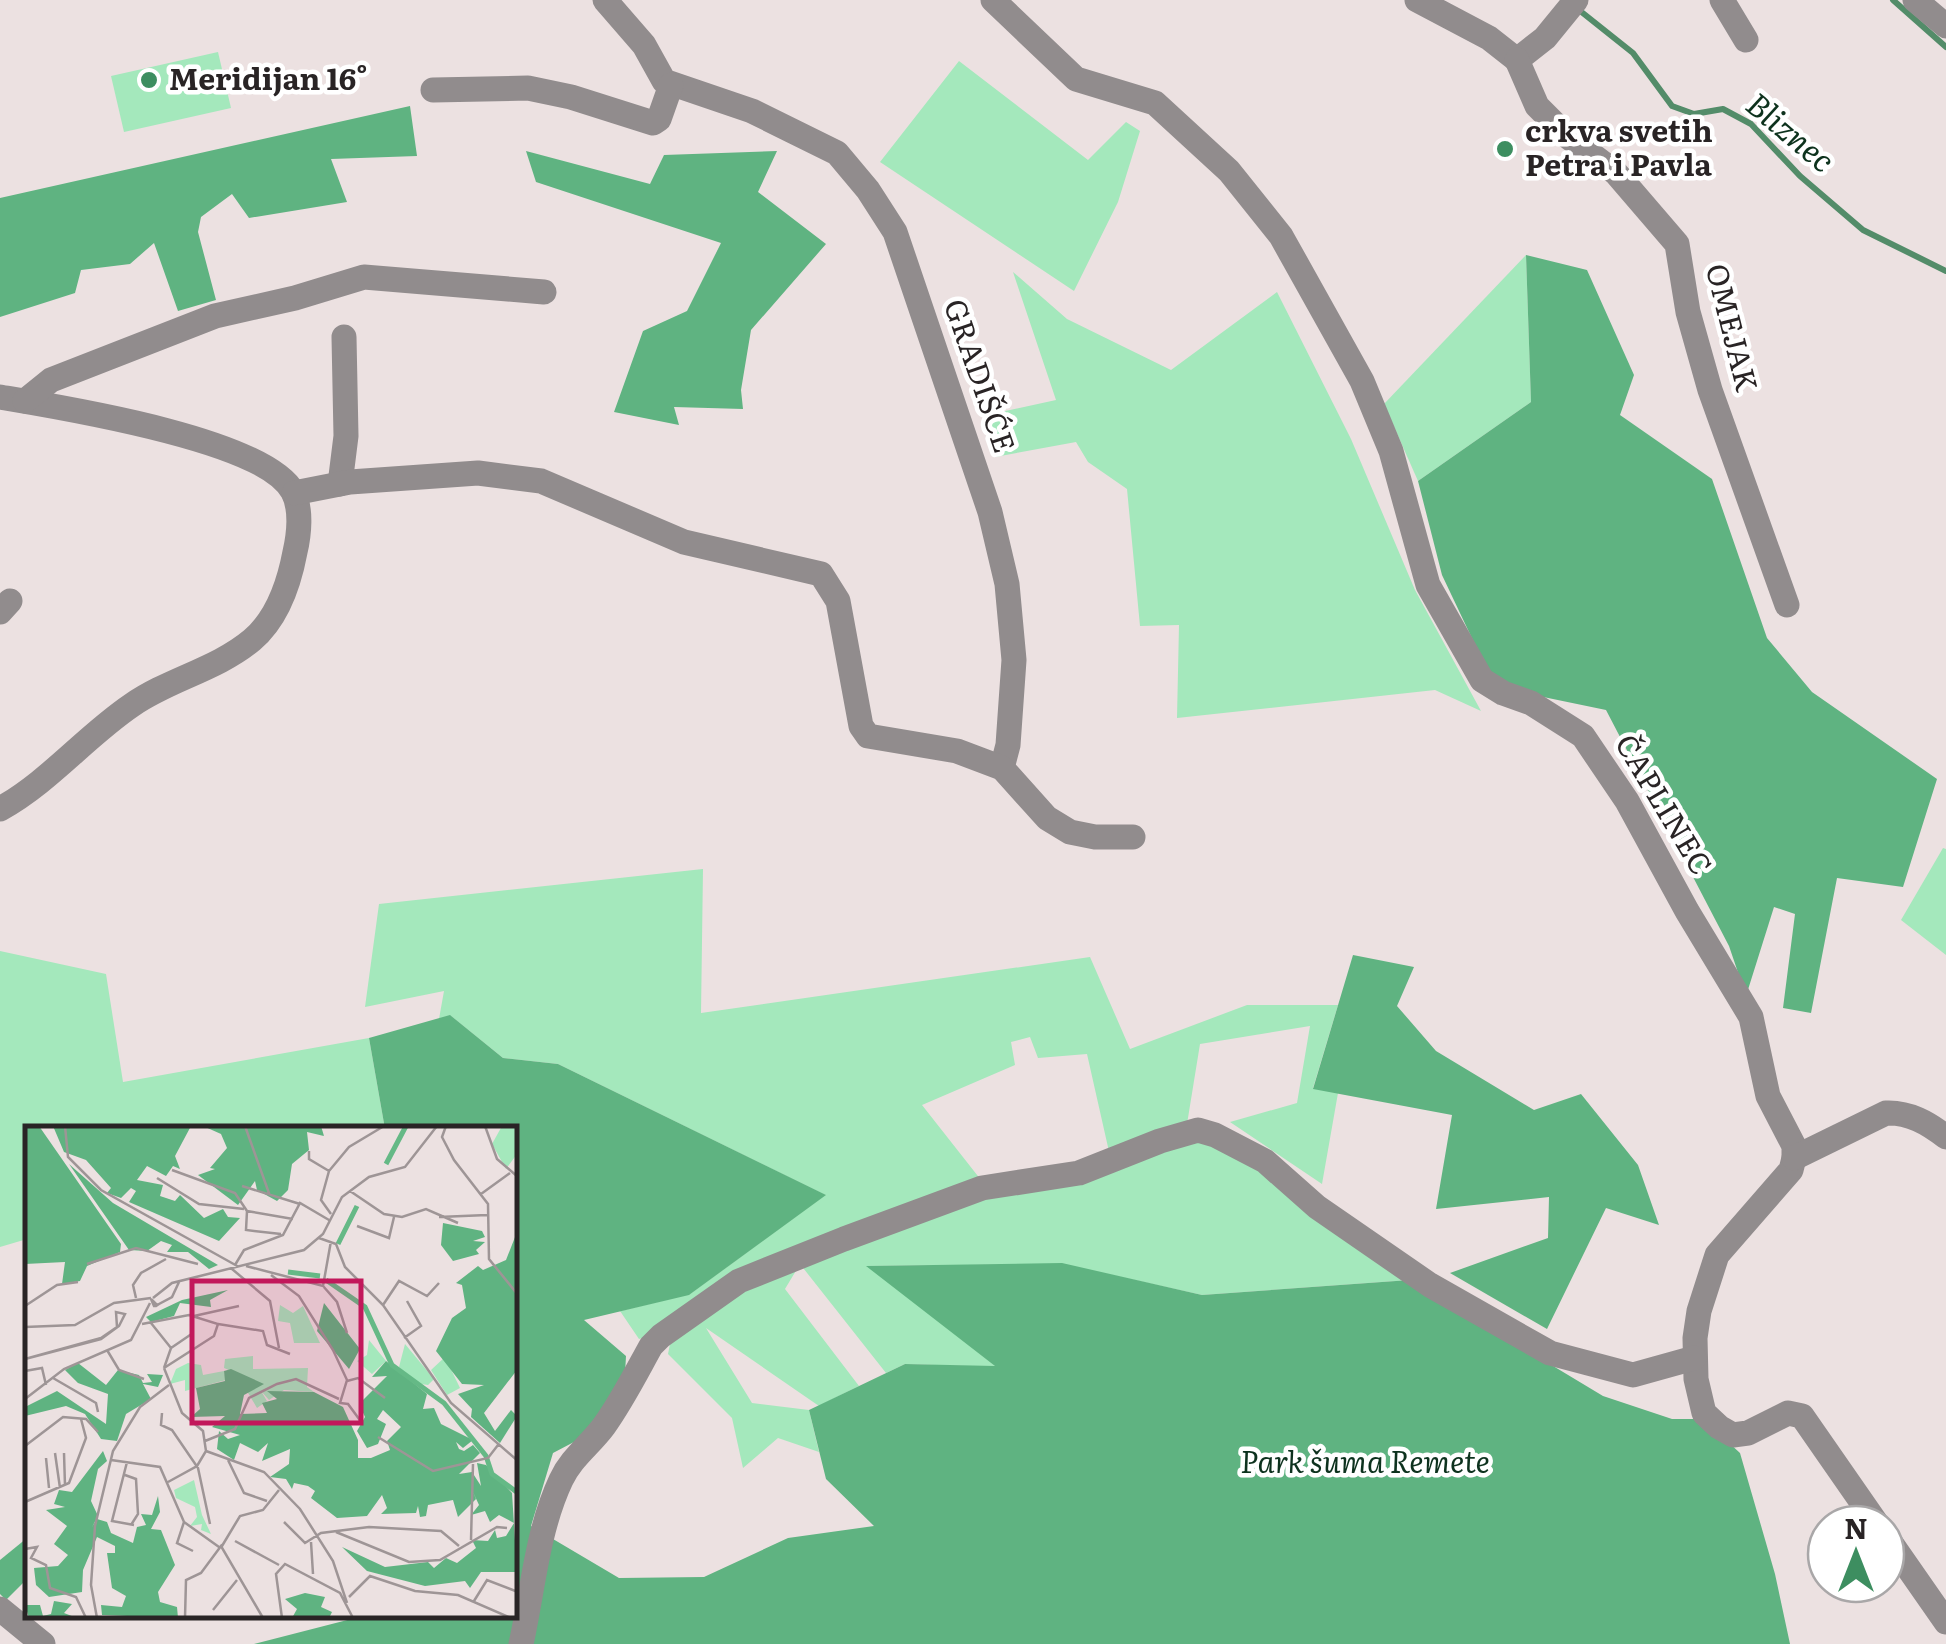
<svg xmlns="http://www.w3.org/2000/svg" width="1946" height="1644" viewBox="0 0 1946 1644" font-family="Literata,serif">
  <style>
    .green { fill: #a4e8bc }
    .forest { fill: #5fb381 }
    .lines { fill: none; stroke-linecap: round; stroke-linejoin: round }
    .stream { stroke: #538c69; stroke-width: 6 }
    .minor { stroke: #918c8d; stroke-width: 25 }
    .poi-dot { fill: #3d8e60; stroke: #fff; stroke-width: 4 }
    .labels { text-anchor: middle; stroke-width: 9; stroke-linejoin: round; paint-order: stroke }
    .poi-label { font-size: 30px; font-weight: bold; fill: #292425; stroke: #fff; text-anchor: start }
    .street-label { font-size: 30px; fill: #292425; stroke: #fff }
    .park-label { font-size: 30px; font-style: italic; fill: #0d321e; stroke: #fff }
    .water-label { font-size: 32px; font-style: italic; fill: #0d321d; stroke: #fff }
    .inset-river { fill: none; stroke: #65b986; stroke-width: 5 }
    .inset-road { fill: none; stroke: #9e9596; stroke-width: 2.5 }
    .view { fill: #c2185b; fill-opacity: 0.15; stroke: #c2185b; stroke-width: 5 }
    .inset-edge { fill: none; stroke: #292425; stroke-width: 5 }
  </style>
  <rect width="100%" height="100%" fill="#ece1e1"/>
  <g class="green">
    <polygon points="218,52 231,108 124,132 111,76"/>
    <polygon points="959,61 1088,160 1126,122 1140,131 1118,202 1074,291 880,162"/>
    <polygon points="1526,255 1531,402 1418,481 1384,404"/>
    <polygon points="1013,272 1067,319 1171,370 1277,292 1351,439 1415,590 1481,711 1435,690 1177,718 1179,625 1140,626 1127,489 1088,462 1076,442 995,457 987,415 1056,400"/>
    <polygon points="1943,848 1946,849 1946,955 1901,920"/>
    <polygon points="703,869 701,1013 1090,957 1130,1049 1247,1005 1338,1005 1313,1088 1338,1093 1322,1184 1230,1122 1297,1103 1310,1026 1200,1044 1187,1124 1110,1156 1087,1054 1038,1058 1030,1037 1011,1042 1015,1065 922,1105 981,1180 970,1202 1193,1136 1235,1141 1410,1280 1202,1295 1062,1264 868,1266 997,1367 905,1364 886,1373 800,1264 785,1289 859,1386 819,1406 706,1328 752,1403 809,1410 819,1452 778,1438 743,1468 732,1418 668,1354 673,1329 639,1339 620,1311 690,1294 825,1195 558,1064 503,1058 451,1016 439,1019 444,991 365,1007 379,904"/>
    <polygon points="0,951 106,974 123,1082 369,1038 385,1129 28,1129 27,1239 0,1247"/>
  </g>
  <g class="forest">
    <polygon points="410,106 417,156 331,159 347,202 249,218 232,194 201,217 198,232 216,300 178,311 154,243 130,264 81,270 75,293 0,317 0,198"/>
    <polygon points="526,151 650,184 664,155 777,151 758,192 826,244 751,330 741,390 743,409 674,407 679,425 614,412 643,331 687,311 721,243 536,182"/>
    <polygon points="1526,255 1587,270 1634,375 1620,415 1712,479 1767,638 1812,692 1937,779 1903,887 1837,878 1811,1013 1783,1008 1795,914 1774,907 1746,996 1729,946 1606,710 1495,687 1442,575 1418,481 1531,402"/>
    <polygon points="1353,955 1414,967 1397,1006 1436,1051 1534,1110 1581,1094 1638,1165 1659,1225 1606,1208 1547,1329 1450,1273 1548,1238 1549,1197 1436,1209 1452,1115 1313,1089"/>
    <polygon points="450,1015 503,1058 558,1064 826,1195 689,1295 584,1320 626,1356 625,1374 593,1432 553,1453 531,1526 619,1578 704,1577 788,1538 874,1526 826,1479 809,1410 905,1364 995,1366 866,1266 1062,1263 1202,1295 1410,1280 1603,1396 1672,1419 1703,1419 1740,1453 1775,1574 1790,1644 254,1644 359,1617 515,1616 515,1129 385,1129 369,1038"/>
    <polygon points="27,1538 27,1579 6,1600 0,1594 0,1560"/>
  </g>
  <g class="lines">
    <g class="stream">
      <polyline points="1893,0 1946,47"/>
      <polyline points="1579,10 1633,53 1672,106 1694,114 1723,109 1751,124 1800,176 1863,230 1946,271"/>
    </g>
    <g class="minor">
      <polyline points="605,0 644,45 664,81 752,111 837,153 868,190 895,232 990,512 1007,584 1014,660 1008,745 1002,768"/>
      <polyline points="993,0 1076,79 1155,103 1229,171 1281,236 1362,381 1391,451 1428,585 1482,680 1503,693 1531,703 1583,736 1627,801 1687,911 1751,1017 1768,1096 1794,1146 1794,1158 1791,1170 1717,1255 1699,1311 1695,1338 1696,1379 1704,1413 1719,1427 1733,1435 1748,1433 1788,1413 1802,1416 1877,1524"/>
      <polyline points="1417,0 1489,38 1517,60 1545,38 1576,0"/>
      <polyline points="1722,0 1746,40"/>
      <polyline points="1915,0 1946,26"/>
      <polyline points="1517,60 1537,106 1567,136 1616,173 1677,244 1688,312 1710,390 1787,605"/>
      <polyline points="433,90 528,88 571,97 653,123 659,119 671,85"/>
      <path d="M0,397C59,407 265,439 293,492C302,509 299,535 295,552C289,584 278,618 252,640C216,670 169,679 132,705C86,736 49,782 0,809"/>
      <polyline points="25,401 51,380 215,316 295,298 364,277 544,292"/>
      <polyline points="340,484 346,436 344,337"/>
      <polyline points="294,493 350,482 478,473 541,481 684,542 821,574 838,601 861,726 868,736 957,751 1002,768 1047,818 1070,832 1095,837 1133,837"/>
      <polyline points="0,612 10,601"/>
      <path d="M1794,1158L1886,1113C1909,1112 1928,1123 1946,1137"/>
      <polyline points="1886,1536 1946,1622"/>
      <polyline points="0,1609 43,1644"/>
      <path d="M521,1644C533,1590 537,1531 561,1480C571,1458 590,1445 604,1426C622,1401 636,1373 651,1346L661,1336L739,1281L844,1239L982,1188L1079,1173L1160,1141L1198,1130L1215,1135L1265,1161L1317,1207L1430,1285L1550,1353L1633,1375L1694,1358"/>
    </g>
  </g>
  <g class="poi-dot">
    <circle cx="149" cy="80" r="10"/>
    <circle cx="1505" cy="149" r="10"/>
  </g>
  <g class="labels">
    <g class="poi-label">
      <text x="169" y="90">Meridijan 16°</text>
      <text x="1525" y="142">crkva svetih<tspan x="1525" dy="34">Petra i Pavla</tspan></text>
    </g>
    <g class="street-label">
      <text transform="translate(1731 328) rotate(76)" y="10">OMEJAK</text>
      <text transform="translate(979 376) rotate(71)" y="10">GRADIŠĆE</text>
      <text transform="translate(1663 805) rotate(59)" y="10">ČAPLINEC</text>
    </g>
    <g class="park-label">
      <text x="1365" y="1473">Park šuma Remete</text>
    </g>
    <g class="water-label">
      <text transform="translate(1790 133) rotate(40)" y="11">Bliznec</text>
    </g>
  </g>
  <g transform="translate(25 1126)">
    <rect width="492" height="492" fill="#ece1e1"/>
    <path d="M477,0H492V28L481,43L467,18ZM255,179L268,187L278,180L295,217H269L265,197L253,195ZM344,214L361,235L347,248L332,235L342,229ZM380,218L409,253L403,259L389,257L374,241ZM228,230V243L283,242L282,261L289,266L259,264L244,274L236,265L242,275L232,282L211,247L199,242L200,233ZM420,231L435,262L422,269L406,244ZM163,237L176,239L178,249L199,245L201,254L160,265V254L145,258L151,243ZM169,354L177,389L186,408L176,404L177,398L165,400L172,391L170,381L151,372L149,364Z" fill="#a4e8bc"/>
    <path d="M0,0H14L96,118L95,126L62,140L55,155L37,158L40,136L0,138ZM28,0H166L150,30L155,43L148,40L141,50L122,40L112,54L138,59L135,70L150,75L155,69L179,92L198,83L203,91L215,92L194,115L104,76L111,65L106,62L96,72L82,67L86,62L61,34L39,26ZM178,0H296L299,10L282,6L284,24L267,38L263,64L252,75L232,64L230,55L213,79L173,49L190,43L185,42L202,22L196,8ZM44,38L88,77L193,139L184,143L163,126H142L147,119L136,115L122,125L104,124ZM418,97L457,105L460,111L448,115L460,116L451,124L454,128L428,135L416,119ZM492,106V244L459,287L470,305L486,284L492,290L475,317L446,291L447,283L433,268L459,259L437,258L411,225L427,192L441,182L437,159L431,157L453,140L458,144L481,134ZM203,164L185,174L186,181L155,177L149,190L126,196L121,191L157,174ZM299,177L335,223L324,243L292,205ZM361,235L402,268L398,283L409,282L416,298L448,314L438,322L431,316L434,323L439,325L448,319L455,327L434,348L447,346L456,360L452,337L461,339L487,367L492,446H456L445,462L440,455L400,460L342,445L317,421L360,441L403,436L409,442L421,432L432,437L451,422L447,414L463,415L470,404L472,412L481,410L489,397L474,389L465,396L460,385L446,389L454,379L448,366L451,373L433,391L428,374L403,379L401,390L395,391L393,380L391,387L356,388L362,382L357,369L342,390L312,392L286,372L290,365L283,360L269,357L267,363L261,353L245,351L264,338L265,323L237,335L243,317L233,326L215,317L209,334L192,323L194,305L203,313L215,309L187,301L200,290L166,291L175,283L171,262L200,255L199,245L206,243L239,258L219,269L215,288L242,287L237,277L252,273L242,265L289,266L318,281L333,314V332H346L365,324L362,315L376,301L358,284L352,293L361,298L353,318L342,322L332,305L340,291L334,278L362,250L347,251ZM53,237L81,259L93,244L114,249L118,257L127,256L122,248L138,249L133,261L118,258L126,273L101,288L92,315L76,313L60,288L41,280L0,290V281L32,265L81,298L83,268L53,257L40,244ZM78,325L82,335L73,343L66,375L73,390L67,401L72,393L82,396L86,407L108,417L112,401L121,399L116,388L127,389L133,370L135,386L126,403L136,404L150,439L133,466L135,476L152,481L153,492L77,489L76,479L97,481L101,470L87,462L82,427H90V420L72,411L58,444L57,466L24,471L11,459L9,442L33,440L43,429L29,418L42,400L21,384L40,381L29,378L34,364L47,366ZM280,467L300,471L296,481L307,486L304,492H267L272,483L260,473ZM29,475L47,478L39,487L52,492H4L0,479H15L18,490L26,488Z" fill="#5fb381"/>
    <path class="inset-river" d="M361,38L381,0M313,118L332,80M263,146L295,150M301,154L340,181L367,239L419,277L461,330L467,348L493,367"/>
    <path class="inset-road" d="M40,0L43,31L76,64L214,141M220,0L245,70M421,0L417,11L429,34L463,78L464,133L493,169M460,0L472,33L493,51M284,25V33L304,45M147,44L210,67L222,85L268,93M132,52L174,78L219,83M217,60L275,78M325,65L359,88L377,91L401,83L433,97M456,68L485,47M222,85L221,104L256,108M306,88L296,74L304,45L324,21L359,0M414,91L462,89M332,100L364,112L369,91M294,112L311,118L320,141L358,179L426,277L493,335M62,138L111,122L173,138M210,139L219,124L258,109L275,77L304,94M221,140L298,160L306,115M207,143L245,175L254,222M246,149L274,170L308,224L322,254L315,277L323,278L337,297M298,160L312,176L322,207M111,172L108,159L116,147L141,133M128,172L147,157L279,124L298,108L317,71L344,51L380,41L412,0M132,179L126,173L129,180H131L134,178L147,171L154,156M358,179L374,155L402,170L414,157M0,180L32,159L53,156M169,190L214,180M126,197L146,222M117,198L164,189L193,198L189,210L139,242M193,198L238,205L242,219L265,228M0,201L50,199L89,177L126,172M379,212L396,200L382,175M82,224L94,244L119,253M0,233L76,212L92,201L91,186L100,188L94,200L76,213L0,233M139,242L157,287L178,305L181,325L172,340L143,356M139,242L146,222L168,207M0,245L17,242L21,259M28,252L71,277L73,286M322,255L333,252L360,272M0,273L39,243L106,214L125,177M137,287L136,299L147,304L173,342L185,398M353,311L408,345L463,332L473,319M180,315L210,303L224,272L252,258L271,253L314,273M0,320L38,291L61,293L73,306M181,325L239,346L275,383L308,435L322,477M30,327L35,362M39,327L40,360M21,332L24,362M86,334L135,341L159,396L194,421M203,334L219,367L242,375M102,336L87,395L109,399M100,349L111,353L113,388L106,399M0,376L44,357L61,312L56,293M159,396L152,417L168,425M259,396L280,417L296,407L344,401L416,405L434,420M311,406L384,436L415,434L472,401L482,402M446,414L448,338M210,415L254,439M286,416L288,448M197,420L215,390L238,384L254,364M0,423L12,421L6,432L21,439L25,462L51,471L61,492M324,471L345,450L390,465L433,469L486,492M449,475L462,454L493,466M188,484L212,454M72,492L66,459L70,400L88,325L115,281L144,259M160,492L161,454L176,447L196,420L238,492M257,492L251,448L260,438L315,467L328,492"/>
    <path class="view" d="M167,155H336V297H167Z"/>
    <rect width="492" height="492" class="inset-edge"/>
  </g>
  <g transform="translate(1856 1554)"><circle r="48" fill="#ffffff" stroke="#a9a7a8" stroke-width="2.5"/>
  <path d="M0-8L18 38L0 25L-18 38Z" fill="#3d8e60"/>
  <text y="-15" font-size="28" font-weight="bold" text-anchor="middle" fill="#292425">N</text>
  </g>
</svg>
